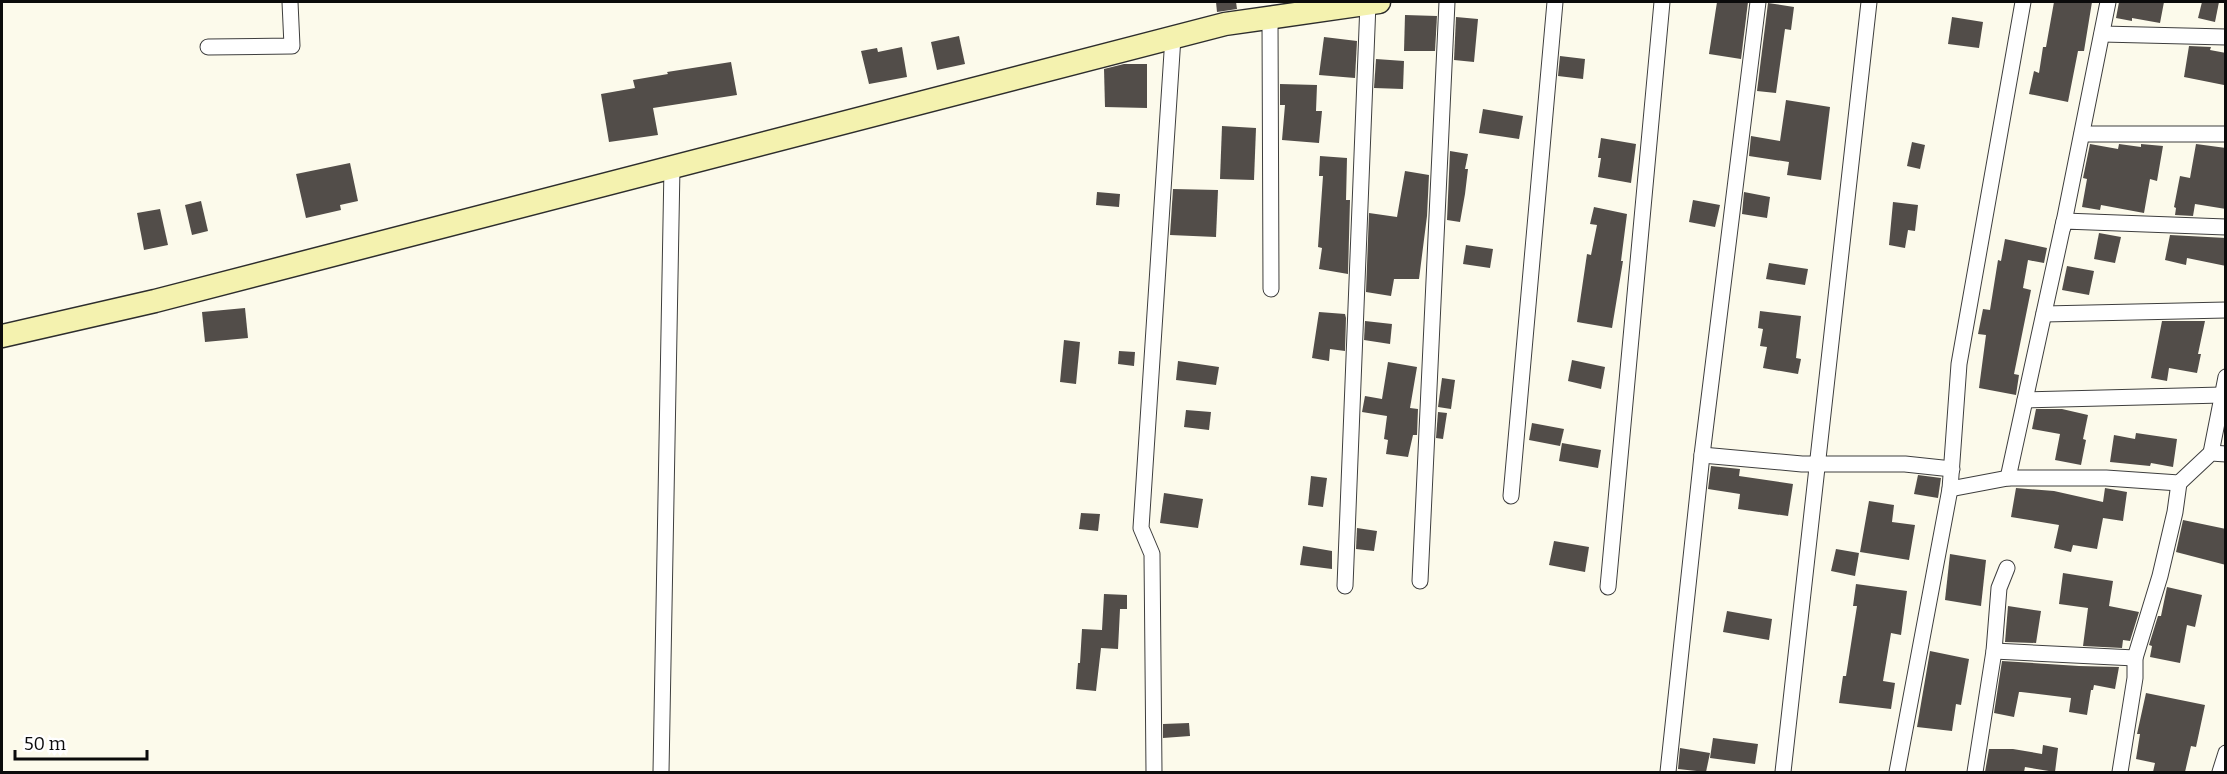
<svg xmlns="http://www.w3.org/2000/svg" width="2227" height="774" viewBox="0 0 2227 774" font-family="Bitter,serif">
  <style>
    .building { fill: #524d49 }
    .lines { fill: none; stroke-linecap: round; stroke-linejoin: round }
    .street-casing { stroke: #3e3e3e; stroke-width: 17 }
    .secondary-casing { stroke: #2d2d2d; stroke-width: 25 }
    .street { stroke: #fff; stroke-width: 15 }
    .secondary { stroke: #f4f2af; stroke-width: 22 }
  </style>
  <rect width="100%" height="100%" fill="#fcfaeb"/>
  <g class="building">
    <polygon points="1216,2 1236,2 1237,9 1217,12"/>
    <polygon points="1717,2 1748,2 1741,59 1709,54"/>
    <polygon points="2054,2 2092,2 2084,51 2078,51 2068,102 2029,94 2034,71 2039,73 2043,47 2046,47"/>
    <polygon points="2119,2 2164,2 2160,23 2132,18 2132,21 2116,18"/>
    <polygon points="2202,2 2219,2 2215,22 2198,18"/>
    <polygon points="1768,3 1794,7 1791,30 1785,29 1776,93 1757,91"/>
    <polygon points="1405,15 1437,16 1435,51 1404,51"/>
    <polygon points="1456,17 1478,19 1474,62 1454,60"/>
    <polygon points="1952,17 1983,22 1979,48 1948,44"/>
    <polygon points="959,36 965,64 937,70 931,42"/>
    <polygon points="1324,37 1357,41 1355,78 1319,75"/>
    <polygon points="2189,46 2211,47 2210,50 2226,53 2224,85 2184,77"/>
    <polygon points="902,47 907,77 869,84 861,51 877,48 878,52"/>
    <polygon points="1560,56 1585,59 1583,79 1558,76"/>
    <polygon points="1376,59 1404,61 1403,89 1374,88"/>
    <polygon points="731,62 737,95 653,108 658,135 609,142 601,94 635,88 633,80 668,74 667,72"/>
    <polygon points="1124,64 1147,64 1147,108 1105,107 1104,69"/>
    <polygon points="1280,84 1317,85 1316,111 1322,111 1319,143 1282,140 1285,105 1280,105"/>
    <polygon points="1786,100 1830,107 1821,180 1787,175 1789,162 1749,156 1751,136 1780,141"/>
    <polygon points="1483,109 1523,116 1519,139 1479,133"/>
    <polygon points="1222,126 1256,128 1254,180 1220,179"/>
    <polygon points="1601,138 1636,144 1631,183 1598,177 1601,158 1598,158"/>
    <polygon points="1912,142 1925,145 1920,169 1907,166"/>
    <polygon points="2090,144 2118,149 2119,144 2141,147 2141,144 2163,146 2157,181 2150,179 2144,213 2101,205 2100,210 2082,207 2087,179 2083,178"/>
    <polygon points="2196,144 2226,148 2226,209 2195,204 2193,216 2175,215 2176,208 2174,207 2180,176 2190,178"/>
    <polygon points="1450,151 1468,154 1465,169 1468,169 1465,194 1460,222 1447,220"/>
    <polygon points="1320,156 1347,158 1346,200 1350,200 1348,274 1319,269 1322,248 1318,247 1323,176 1319,176"/>
    <polygon points="350,163 358,201 340,205 341,210 306,218 296,174"/>
    <polygon points="1405,171 1429,175 1427,216 1419,279 1394,279 1391,296 1366,292 1369,213 1397,217"/>
    <polygon points="1173,189 1218,190 1216,237 1170,235"/>
    <polygon points="1097,192 1120,194 1119,207 1096,205"/>
    <polygon points="1744,192 1770,197 1767,218 1742,214"/>
    <polygon points="1693,200 1720,205 1715,227 1689,222"/>
    <polygon points="201,201 208,231 192,235 185,205"/>
    <polygon points="1893,202 1918,205 1915,231 1908,230 1905,248 1889,245"/>
    <polygon points="1594,207 1627,214 1621,261 1623,261 1612,328 1577,322 1587,254 1591,255 1597,225 1590,224"/>
    <polygon points="160,209 168,245 144,250 137,213"/>
    <polygon points="2099,233 2121,237 2115,263 2094,259"/>
    <polygon points="2170,235 2226,238 2226,266 2187,258 2186,265 2165,260"/>
    <polygon points="2005,239 2047,248 2044,263 2028,260 2023,288 2031,290 2014,374 2019,375 2016,395 1979,388 1986,335 1978,334 1983,309 1990,310 1998,260 2001,261"/>
    <polygon points="1466,245 1493,249 1490,268 1463,264"/>
    <polygon points="1769,263 1808,269 1805,285 1766,279"/>
    <polygon points="2067,266 2094,271 2089,295 2062,290"/>
    <polygon points="245,308 248,338 205,342 202,312"/>
    <polygon points="1760,311 1801,316 1796,358 1801,359 1798,374 1763,368 1767,347 1760,346 1763,329 1758,328"/>
    <polygon points="1319,312 1345,314 1346,318 1345,351 1330,349 1329,361 1312,358"/>
    <polygon points="1365,321 1392,324 1390,344 1364,340"/>
    <polygon points="2162,321 2205,321 2198,354 2201,354 2197,373 2169,368 2167,381 2151,378"/>
    <polygon points="1064,340 1080,342 1076,384 1060,382"/>
    <polygon points="1119,351 1135,352 1134,366 1118,364"/>
    <polygon points="1572,360 1605,367 1601,389 1568,381"/>
    <polygon points="1178,361 1219,367 1216,385 1176,380"/>
    <polygon points="1388,362 1417,367 1410,408 1418,409 1417,435 1413,435 1408,457 1386,454 1388,440 1384,439 1387,416 1362,412 1365,396 1382,399"/>
    <polygon points="1442,378 1455,380 1451,409 1438,407"/>
    <polygon points="2036,409 2062,409 2088,415 2083,439 2086,440 2081,465 2055,460 2060,434 2032,429"/>
    <polygon points="1186,410 1211,412 1209,430 1184,427"/>
    <polygon points="1438,412 1447,413 1443,439 1436,438"/>
    <polygon points="1532,423 1564,429 1560,446 1529,440"/>
    <polygon points="2136,433 2177,439 2173,467 2151,463 2150,466 2110,462 2114,435 2135,439"/>
    <polygon points="1562,443 1601,450 1598,468 1559,461"/>
    <polygon points="1711,466 1740,469 1739,476 1793,484 1788,516 1738,509 1740,494 1708,489"/>
    <polygon points="1918,475 1941,478 1938,498 1914,494"/>
    <polygon points="1311,476 1327,478 1323,507 1308,505"/>
    <polygon points="2016,488 2054,491 2103,502 2105,488 2127,492 2123,521 2103,518 2097,549 2073,545 2071,552 2054,548 2059,525 2011,517"/>
    <polygon points="1164,493 1203,499 1198,528 1160,523"/>
    <polygon points="1869,501 1894,505 1892,522 1915,525 1909,560 1860,552"/>
    <polygon points="1081,513 1100,514 1098,531 1079,529"/>
    <polygon points="2183,520 2226,529 2226,565 2176,552"/>
    <polygon points="1357,528 1377,531 1374,551 1356,549"/>
    <polygon points="1554,541 1589,547 1585,572 1549,565"/>
    <polygon points="1303,546 1332,551 1332,569 1300,565"/>
    <polygon points="1836,549 1859,553 1855,576 1831,571"/>
    <polygon points="1950,554 1986,560 1981,606 1945,600"/>
    <polygon points="2063,573 2113,581 2109,606 2139,612 2130,641 2123,640 2122,648 2083,646 2088,608 2059,604"/>
    <polygon points="1856,584 1907,591 1901,635 1891,633 1883,681 1895,683 1891,709 1839,703 1843,676 1846,676 1857,606 1853,606"/>
    <polygon points="2167,587 2202,595 2195,627 2187,625 2180,663 2150,657 2152,646 2149,645 2158,616 2161,616"/>
    <polygon points="1104,594 1127,595 1127,609 1120,609 1118,649 1101,648 1096,691 1076,689 1078,663 1080,663 1082,629 1102,630"/>
    <polygon points="2008,606 2041,611 2036,643 2005,642"/>
    <polygon points="1727,611 1772,619 1769,640 1723,632"/>
    <polygon points="1930,651 1969,659 1961,705 1956,704 1952,731 1917,727"/>
    <polygon points="2002,661 2079,666 2119,667 2115,689 2094,685 2093,690 2091,690 2087,715 2069,712 2071,698 2021,692 2019,692 2014,717 1994,713"/>
    <polygon points="2146,693 2205,705 2196,747 2191,746 2185,772 2153,772 2155,763 2136,759 2140,734 2137,734"/>
    <polygon points="1189,723 1190,736 1163,738 1163,724"/>
    <polygon points="1713,738 1758,744 1755,764 1710,758"/>
    <polygon points="2043,745 2058,748 2055,772 2025,767 2024,772 1985,772 1989,749 2013,749 2042,754"/>
    <polygon points="1680,748 1710,753 1706,772 1678,769"/>
  </g>
  <g class="lines">
    <g class="street-casing">
      <g id="street">
        <polyline points="1270,18 1271,289"/>
        <polyline points="2102,34 2226,37"/>
        <polyline points="208,47 292,46 290,2"/>
        <polyline points="2082,134 2226,134"/>
        <polyline points="2063,227 2108,2"/>
        <polyline points="2044,314 2226,310"/>
        <polyline points="2025,400 2222,395"/>
        <polyline points="2211,453 2226,377"/>
        <polyline points="1702,455 1802,464 1905,464 1952,469"/>
        <polyline points="2008,478 2064,221 2226,227"/>
        <polyline points="1950,489 2008,478 2106,478 2179,483 2211,453 2226,454"/>
        <polyline points="1511,496 1555,2"/>
        <polyline points="1420,581 1447,2"/>
        <polyline points="1345,586 1368,3"/>
        <polyline points="1608,587 1662,2"/>
        <polyline points="1994,651 2135,658"/>
        <polyline points="661,772 672,167"/>
        <polyline points="1154,772 1152,554 1141,528 1173,37"/>
        <polyline points="1668,772 1702,455 1758,2"/>
        <polyline points="1783,772 1869,2"/>
        <polyline points="1897,772 1950,489 1959,364 2023,2"/>
        <polyline points="1975,772 1994,651 1999,588 2007,568"/>
        <polyline points="2120,772 2135,678 2135,658 2160,576 2175,512 2179,483"/>
        <polyline points="2220,772 2226,753"/>
      </g>
    </g>
    <g class="secondary-casing">
      <polyline id="secondary" points="2,336 155,301 1225,24 1379,2"/>
    </g>
    <use href="#street" class="street"/>
    <use href="#secondary" class="secondary"/>
  </g>
  <rect width="2227" height="774" fill="none" stroke="#0b0b0b" stroke-width="6"/>
  <path d="M15 750v9h132v-9" fill="none" stroke="#0b0b0b" stroke-width="3"/>
  <text x="24" y="750" font-size="18" fill="#0b0b0b" stroke="#ffffff" stroke-width="4.5" paint-order="stroke">50 m</text>
</svg>
